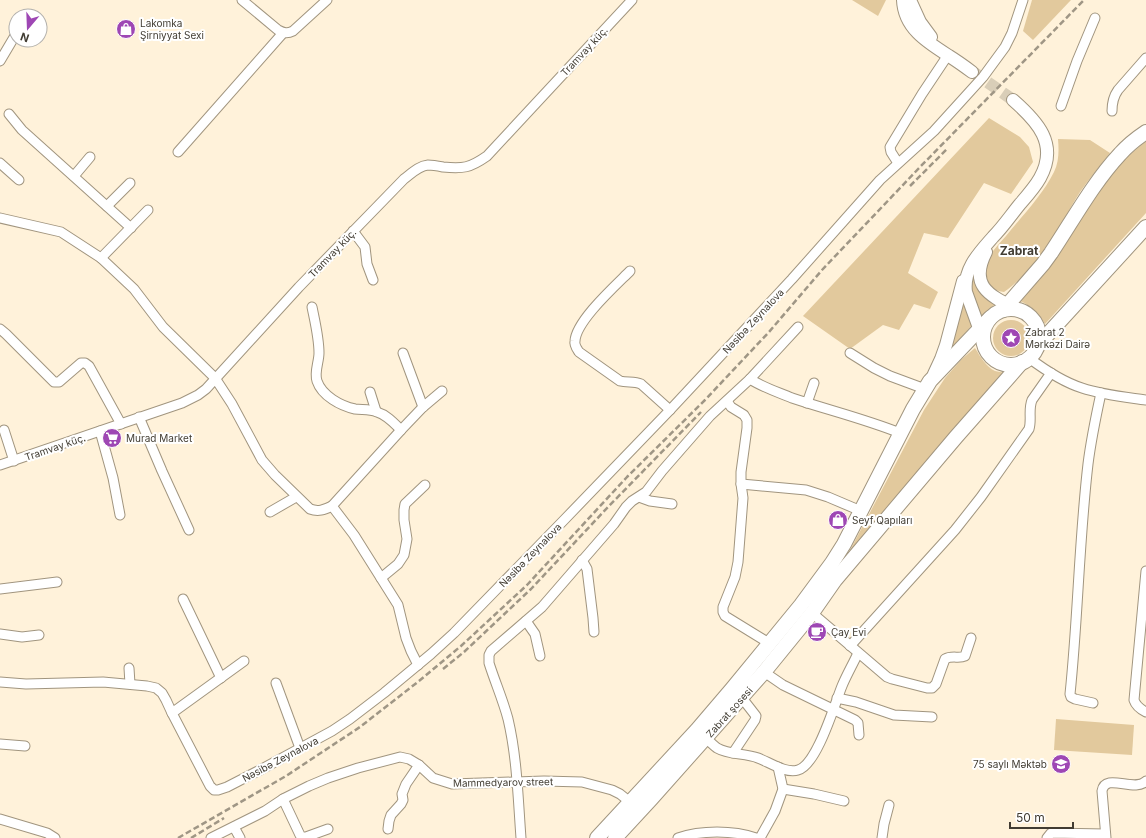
<svg xmlns="http://www.w3.org/2000/svg" width="1146" height="838" viewBox="0 0 1146 838" font-family="Inter,sans-serif">
  <style>
    .green { fill: #e2c99d }
    .lines { fill: none; stroke-linecap: round; stroke-linejoin: round }
    .secondary-tunnel { stroke: #d9ceb8; stroke-width: 12; stroke-dasharray: 12 6; stroke-linecap: butt }
    .street-casing { stroke: #a1957f; stroke-width: 11 }
    .secondary-casing { stroke: #a1957f; stroke-width: 14 }
    .primary-casing { stroke: #a1957f; stroke-width: 16 }
    .street { stroke: #fff; stroke-width: 9 }
    .secondary { stroke: #fff; stroke-width: 12 }
    .primary { stroke: #fff; stroke-width: 14 }
    .rail { stroke: #9f9685; stroke-width: 2.5; stroke-dasharray: 6 3; stroke-linecap: butt }
    .labels { text-anchor: middle; stroke-width: 4; stroke-linejoin: round; paint-order: stroke }
    .poi-label { font-size: 10px; fill: #413c32; stroke: #fff; text-anchor: start }
    .street-label { font-size: 10px; fill: #413c32; stroke: #fff }
    .quarter-label { font-size: 12px; font-weight: bold; fill: #413c32; stroke: #fff }
  </style>
  <rect width="100%" height="100%" fill="#fff2da"/>
  <g class="green">
    <polygon points="852,0 886,0 878,16"/>
    <polygon points="1032,0 1071,0 1033,40 1023,31"/>
    <polygon points="989,118 1020,137 1029,147 1033,162 1011,194 984,183 948,238 924,233 908,273 938,292 930,309 914,304 899,330 883,325 850,349 803,316"/>
    <path d="M1058,139L1090,140L1110,153C1100,166 1089,179 1080,192C1070,207 1063,223 1053,237C1041,256 1022,280 1004,292C987,290 980,277 987,261C991,252 999,244 1006,236C1022,216 1042,196 1054,172C1059,162 1059,150 1058,139Z"/>
    <path d="M1146,141V213L1045,324C1038,313 1032,306 1020,301L1072,232L1108,179L1126,158Z"/>
    <path d="M974,272C975,290 982,294 995,304L982,317L974,303L970,292Z"/>
    <polygon points="962,303 965,303 973,324 951,349 950,347"/>
    <circle cx="1011" cy="338" r="18"/>
    <path d="M975,348C980,356 986,367 995,371C998,372 1002,372 1006,373L847,556L924,410L945,378L962,359Z"/>
    <polygon points="1056,719 1134,725 1132,755 1054,750"/>
  </g>
  <g class="lines">
    <polyline class="secondary-tunnel" points="973,72 1013,100"/>
    <g class="street-casing">
      <g id="street">
        <path d="M242,0L278,30C284,33 287,34 293,31L327,0"/>
        <polyline points="0,61 16,34"/>
        <polyline points="1061,106 1077,61 1095,18"/>
        <path d="M1112,111C1112,103 1113,97 1118,90L1146,58"/>
        <polyline points="9,114 22,130 131,228"/>
        <polyline points="178,152 283,33"/>
        <polyline points="0,163 19,180"/>
        <polyline points="898,163 891,152 890,147 922,94 948,55"/>
        <polyline points="74,176 90,157"/>
        <polyline points="107,206 130,183"/>
        <path d="M0,218L61,232L101,258L134,289L163,327L215,378L232,404L262,460L275,475L310,509C318,512 324,510 332,506L354,535L398,605L406,638L411,651L418,665"/>
        <polyline points="353,231 365,247 367,264 373,280"/>
        <polyline points="101,258 148,210"/>
        <path d="M630,271C615,286 576,321 575,341C574,345 577,349 579,352L620,381C627,383 634,381 641,384L670,410"/>
        <path d="M312,307C315,322 319,338 319,353C319,362 314,372 317,381C322,396 341,406 355,409C362,410 370,409 377,412C387,415 394,423 401,430"/>
        <polyline points="0,329 6,334 54,382 59,382 81,363 85,363 89,366 121,424"/>
        <polyline points="403,353 423,407"/>
        <polyline points="850,353 874,368 890,376 925,389"/>
        <path d="M1029,358C1045,370 1063,382 1082,388C1103,395 1125,397 1146,400"/>
        <path d="M750,379C764,388 778,392 792,398C828,410 865,419 900,433"/>
        <polyline points="370,392 376,411"/>
        <polyline points="727,401 731,407 744,415 747,420 747,428 741,472 741,484 743,498 738,562 735,577 723,607 723,612 725,616 769,643"/>
        <polyline points="807,403 814,383"/>
        <polyline points="139,417 162,471 189,530"/>
        <polyline points="4,430 14,461"/>
        <polyline points="100,431 113,478 120,515"/>
        <path d="M0,465L182,403L198,395L206,389L299,287L404,179C411,174 418,166 428,165C432,165 438,166 443,167C463,169 470,168 487,156L632,0"/>
        <polyline points="741,484 806,490 828,497 861,511"/>
        <polyline points="639,497 650,501 672,504"/>
        <polyline points="332,506 401,430 423,407 442,391"/>
        <polyline points="270,512 296,497"/>
        <polyline points="582,560 587,569 593,618 594,632"/>
        <path d="M1146,571L1134,700C1136,706 1140,709 1146,712"/>
        <polyline points="381,578 398,564 404,555 407,539 404,520 404,510 405,504 425,485"/>
        <polyline points="0,589 57,582"/>
        <polyline points="183,599 221,678"/>
        <path d="M812,613L887,677L892,679L927,688H932L936,684L945,659C952,655 959,659 965,656L971,638"/>
        <polyline points="526,621 535,634 540,656"/>
        <polyline points="0,634 22,637 39,635"/>
        <path d="M850,646L955,530L981,497L1029,429C1032,420 1028,410 1032,400L1051,373"/>
        <polyline points="129,668 130,684"/>
        <polyline points="764,672 783,685 855,720 858,723 859,735"/>
        <polyline points="0,682 26,684 103,682 147,686 156,688 162,693 166,700 172,713 210,786 214,790 218,790 227,787 260,770 332,731 350,719 384,693 431,654 454,633 564,520 670,410 792,279 880,180 934,131 983,77 1005,47 1012,33 1023,0"/>
        <polyline points="276,683 300,748"/>
        <polyline points="837,698 856,702 894,715 932,717"/>
        <path d="M1093,703L1075,699L1071,697L1070,694C1078,618 1079,541 1088,464C1091,440 1096,416 1101,393"/>
        <polyline points="172,713 244,661"/>
        <path d="M706,738C709,741 713,745 717,748C729,755 745,753 758,758C769,762 786,774 798,770C817,765 835,703 842,686C847,674 853,664 858,653"/>
        <polyline points="0,744 25,746"/>
        <polyline points="733,753 755,720 756,716 742,698"/>
        <polyline points="783,789 814,794 844,801"/>
        <polyline points="283,799 300,835 302,837 306,837 328,829"/>
        <polyline points="0,819 47,833 55,838"/>
        <polyline points="234,827 240,838"/>
        <polyline points="388,829 389,821 391,815 401,804 403,800 402,794 406,784 419,765"/>
        <polyline points="211,838 265,811 283,799 309,786 328,778 358,768 400,757 409,759 419,765 433,778 452,784 544,781 582,782 612,790 620,794 630,802"/>
        <path d="M521,838C518,798 517,757 508,719C503,700 495,682 489,663V655L491,651L542,607L614,524L626,507L632,501L646,492L662,471L710,416L750,379L798,327"/>
        <path d="M678,838C701,830 733,830 756,838"/>
        <polyline points="760,838 775,811 783,789 778,767"/>
        <polyline points="882,838 884,824 889,805"/>
        <polyline points="1047,838 1051,833 1105,834"/>
        <path d="M1106,838L1102,791C1105,772 1135,793 1146,781"/>
      </g>
    </g>
    <g class="secondary-casing">
      <g id="secondary">
        <path d="M903,0C904,28 927,42 949,56C957,61 964,66 972,72"/>
        <polyline points="910,0 920,22 931,37"/>
        <path d="M986,252C968,287 991,296 1018,310"/>
        <path d="M983,339L966,292C963,269 979,253 993,237C1003,227 1011,215 1020,204C1027,196 1035,187 1040,178C1059,144 1037,121 1013,100"/>
        <polyline points="934,374 941,359 946,345 963,281"/>
      </g>
    </g>
    <g class="primary-casing">
      <g id="primary">
        <circle cx="1011" cy="337" r="28"/>
        <path d="M1003,310L1043,264L1051,253C1073,220 1093,183 1120,154C1128,145 1137,138 1146,132"/>
        <polyline points="1037,346 1146,227"/>
        <polyline points="597,838 697,730 732,689 801,605 832,563 844,544 913,409 930,381 990,318"/>
        <polyline points="615,838 651,799 764,672 812,613 835,580 956,437 1022,362"/>
      </g>
    </g>
    <use href="#street" class="street"/>
    <use href="#secondary" class="secondary"/>
    <use href="#primary" class="primary"/>
    <g class="rail">
      <polyline points="910,186 948,148"/>
      <polyline points="443,669 464,652 531,589 608,507 701,412"/>
      <polyline points="178,838 286,776 360,727 419,681 461,646 527,585 627,477 705,400 769,332 822,270 921,166 1084,0"/>
      <polyline points="191,838 224,818"/>
    </g>
  </g>
  <defs>
    <g id="shop-disc" transform="scale(1)"><circle r="9.5" fill="#9e47b4" stroke="#fff"/><path d="M-5-2.5h2.3a2.7 3.5 0 0 1 5.4 0H5L5.5 6h-11ZM-1.5-2.5h3a1.5 2.3 0 0 0-3 0Z" fill="#fff"/></g>
    <g id="sight-disc" transform="scale(1)"><circle r="9.5" fill="#9e47b4" stroke="#fff"/><path d="M0-6L1.8-2.2L6-1.7L2.9 1.2L3.7 5.4L0 3.3L-3.7 5.4L-2.9 1.2L-6-1.7L-1.8-2.2Z" fill="#fff"/></g>
    <g id="supermarket-disc" transform="scale(1)"><circle r="9.5" fill="#9e47b4" stroke="#fff"/><path d="M-6-5.5h2.5l.6 2H6L4.5 2H-2.5L-4.4-4H-6ZM-1.5 3.2a1.3 1.3 0 1 0 .1 0ZM3 3.2a1.3 1.3 0 1 0 .1 0Z" fill="#fff"/></g>
    <g id="cafe-disc" transform="scale(1)"><circle r="9.5" fill="#9e47b4" stroke="#fff"/><path d="M-5.5-4.5H6V0H3Q3 3.5 0 3.5H-2.5Q-5.5 3.5-5.5 0ZM3-3.2v2h1.7v-2ZM-6 4.5H4V6H-6Z" fill="#fff"/></g>
    <g id="school-disc" transform="scale(1)"><circle r="9.5" fill="#9e47b4" stroke="#fff"/><path d="M0-5L7-2L0 1L-7-2ZM-4 1L0 2.5L4 1V4Q0 6-4 4Z" fill="#fff"/></g>
  </defs>
  <g fill-rule="evenodd">
    <use href="#shop-disc" x="126" y="29"/>
    <use href="#sight-disc" x="1011" y="338"/>
    <use href="#supermarket-disc" x="112" y="438"/>
    <use href="#shop-disc" x="838" y="520"/>
    <use href="#cafe-disc" x="817" y="632"/>
    <use href="#school-disc" x="1061" y="764"/>
  </g>
  <g class="labels">
    <g class="poi-label">
      <text x="140" y="27">Lakomka<tspan x="140" dy="12">Şirniyyat Sexi</tspan></text>
      <text x="1025" y="336">Zabrat 2<tspan x="1025" dy="12">Mərkəzi Dairə</tspan></text>
      <text x="126" y="442">Murad Market</text>
      <text x="852" y="524">Seyf Qapıları</text>
      <text x="831" y="636">Çay Evi</text>
      <text x="1047" y="768" text-anchor="end">75 saylı Məktəb</text>
    </g>
    <g class="street-label">
      <text transform="translate(584 51) rotate(-47)" y="4">Tramvay küç.</text>
      <text transform="translate(332 253) rotate(-46)" y="4">Tramvay küç.</text>
      <text transform="translate(753 321) rotate(-47)" y="4">Nəsibə Zeynalova</text>
      <text transform="translate(55 447) rotate(-19)" y="4">Tramvay küç.</text>
      <text transform="translate(530 555) rotate(-46)" y="4">Nəsibə Zeynalova</text>
      <text transform="translate(729 712) rotate(-48)" y="4">Zabrat şosesi</text>
      <text transform="translate(280 759) rotate(-28)" y="4">Nəsibə Zeynalova</text>
      <text transform="translate(503 782) rotate(-1)" y="4">Mammedyarov street</text>
    </g>
    <g class="quarter-label">
      <text x="1019" y="255">Zabrat</text>
    </g>
  </g>
  <g transform="translate(28 28) rotate(199)"><circle r="19" fill="#ffffff" stroke="#b3b1ad"/>
  <path d="M0-3L7 15L0 10L-7 15Z" fill="#9e47b4"/>
  <text y="-6" font-size="11" font-weight="bold" text-anchor="middle" fill="#413c32">N</text>
  </g>
  <path d="M1010 822v6h63v-6" fill="none" stroke="#413c32" stroke-width="2"/>
  <text x="1016" y="822" font-size="12" fill="#413c32" stroke="#ffffff" stroke-width="3" paint-order="stroke">50 m</text>
</svg>
